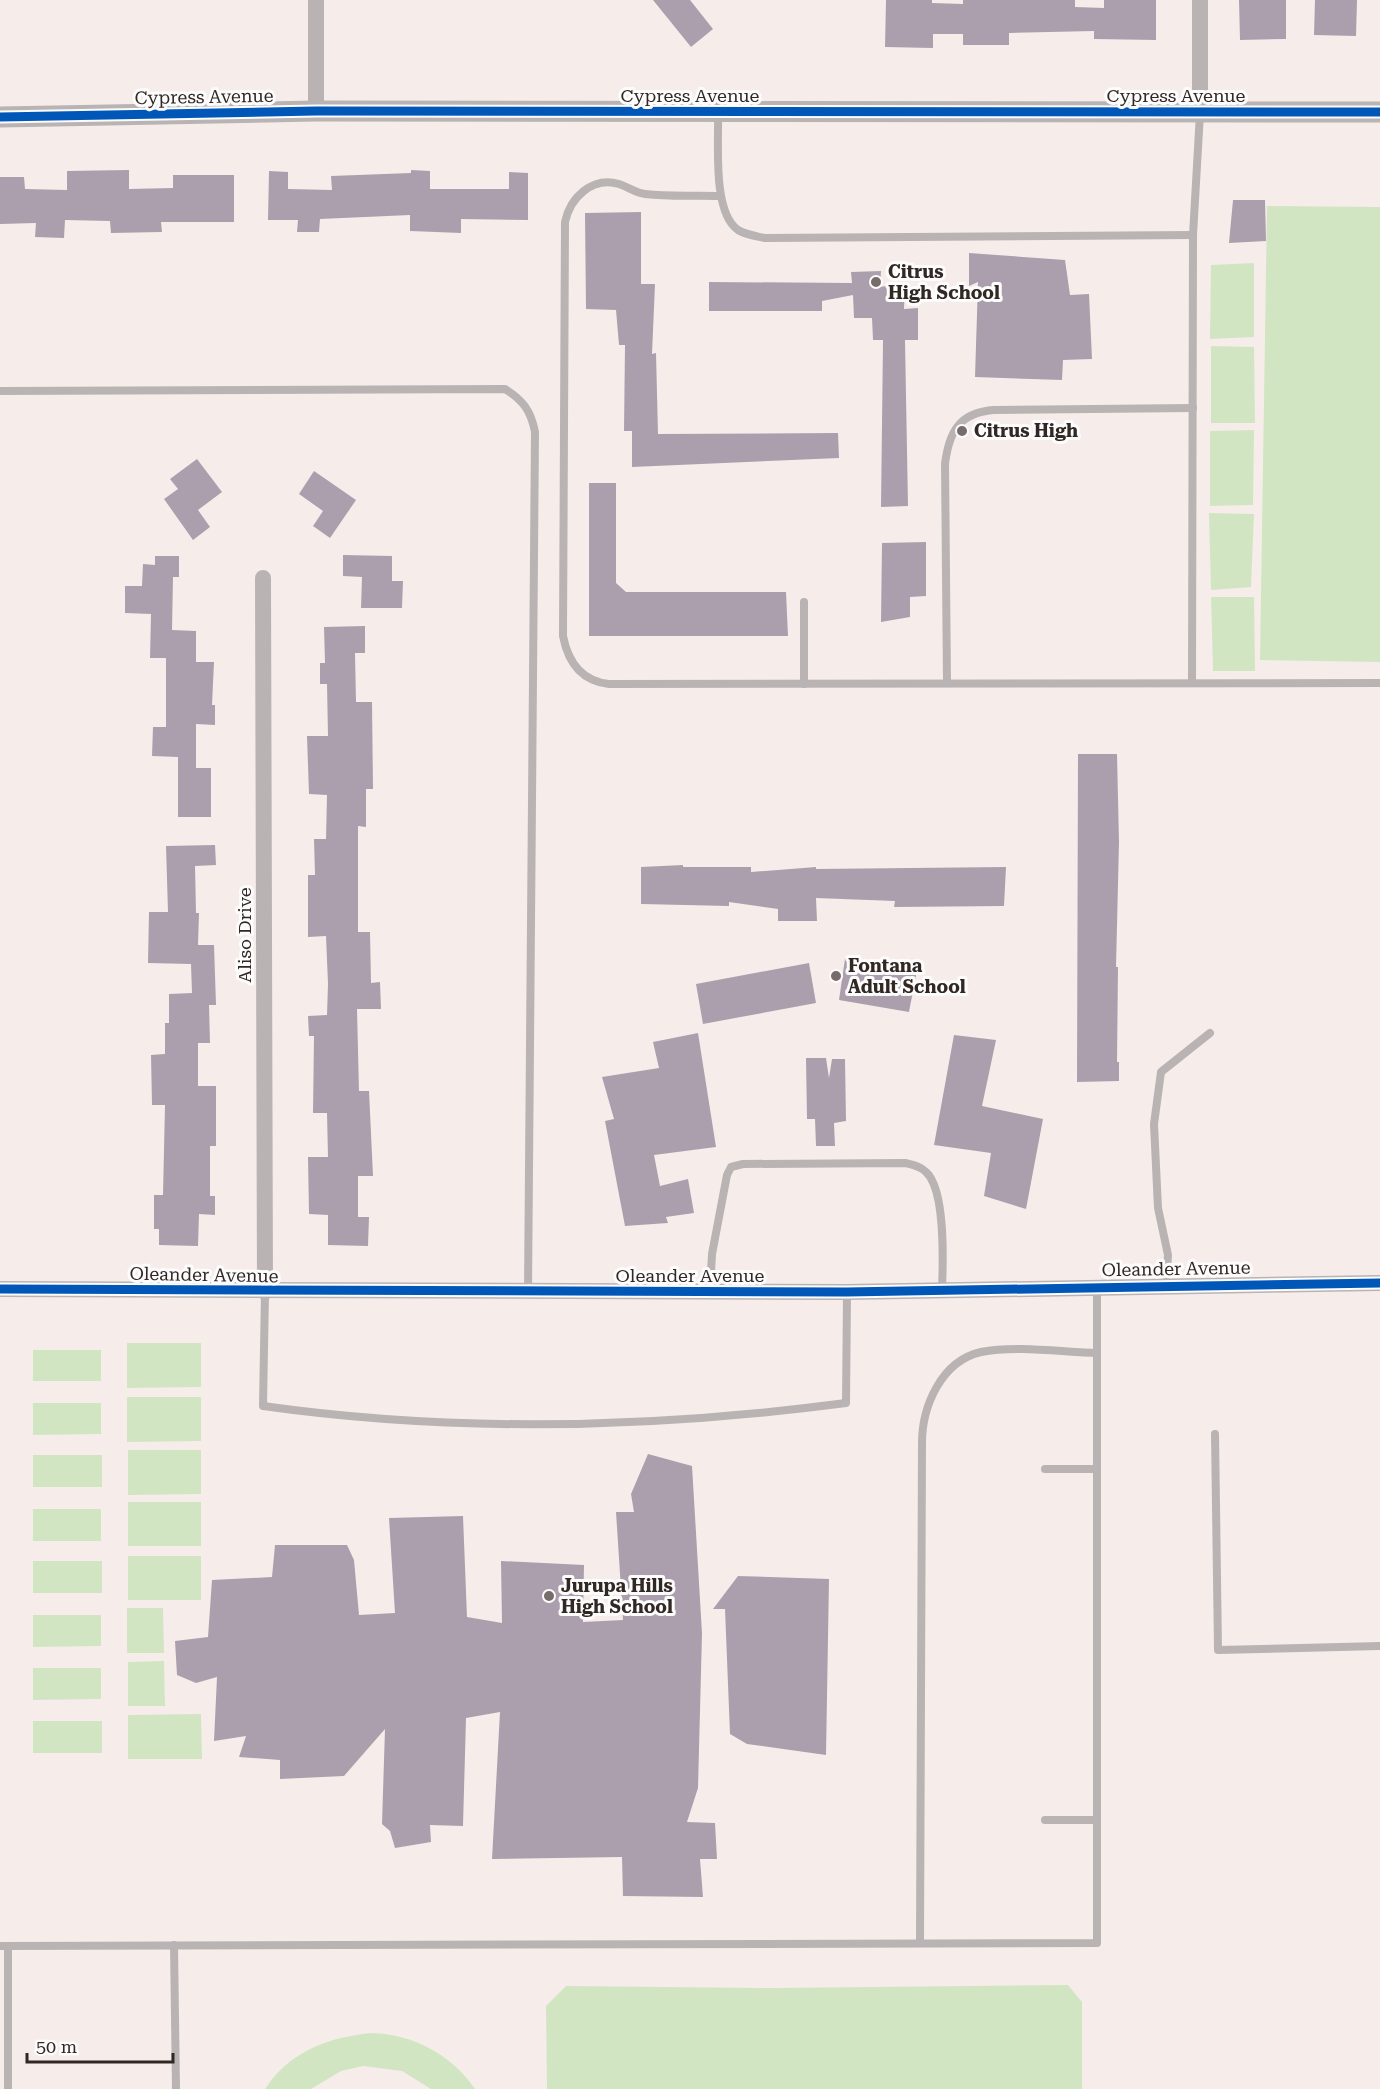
<svg xmlns="http://www.w3.org/2000/svg" width="1380" height="2089" viewBox="0 0 1380 2089" font-family="'Roboto Serif',serif">
  <style>
    .green { fill: #d2e5c2 }
    .building { fill: #ab9fad }
    .lines { fill: none; stroke-linecap: round; stroke-linejoin: round }
    .service { stroke: #b9b3b4; stroke-width: 8 }
    .minor { stroke: #b9b3b4; stroke-width: 16 }
    .tertiary { stroke: #b9b3b4; stroke-width: 21 }
    .cycleway-casing { stroke: #fcfcfc; stroke-width: 13 }
    .cycleway { stroke: #0057b8; stroke-width: 9 }
    .poi-dot { fill: #766c69; stroke: #fcfcfc; stroke-width: 2 }
    .labels { text-anchor: middle; stroke-width: 6; stroke-linejoin: round; paint-order: stroke }
    .street-label { font-size: 18px; fill: #312723; stroke: #fcfcfc }
    .poi-label { font-size: 18px; font-weight: bold; fill: #312723; stroke: #fcfcfc; text-anchor: start }
  </style>
  <rect width="100%" height="100%" fill="#f6edea"/>
  <g class="green">
    <polygon points="1267,206 1380,207 1380,662 1260,660"/>
    <polygon points="1254,263 1254,337 1210,339 1211,265"/>
    <polygon points="1211,346 1254,347 1255,423 1211,423"/>
    <polygon points="1254,430 1253,505 1210,506 1210,431"/>
    <polygon points="1209,513 1254,514 1251,587 1211,590"/>
    <polygon points="1211,597 1254,597 1255,671 1213,671"/>
    <polygon points="127,1343 201,1343 201,1387 127,1388"/>
    <rect x="33" y="1350" width="68" height="31"/>
    <polygon points="127,1397 201,1397 201,1441 127,1442"/>
    <polygon points="33,1403 101,1403 101,1434 33,1435"/>
    <polygon points="128,1450 201,1450 201,1494 128,1495"/>
    <rect x="33" y="1455" width="69" height="32"/>
    <rect x="128" y="1502" width="73" height="44"/>
    <rect x="33" y="1509" width="68" height="32"/>
    <rect x="128" y="1556" width="73" height="44"/>
    <rect x="33" y="1561" width="69" height="32"/>
    <polygon points="127,1608 163,1608 164,1653 127,1653"/>
    <polygon points="33,1615 101,1615 101,1646 33,1647"/>
    <polygon points="164,1661 165,1706 128,1706 128,1662"/>
    <polygon points="33,1668 101,1668 101,1699 33,1700"/>
    <polygon points="201,1714 202,1759 128,1759 128,1715"/>
    <rect x="33" y="1721" width="69" height="32"/>
    <polygon points="1068,1985 1082,2002 1082,2089 547,2089 546,2006 566,1986 772,1988"/>
    <path d="M372,2033C413,2034 452,2055 475,2089H431L402,2071L363,2066L341,2071L311,2089H265C290,2051 329,2037 372,2033Z"/>
  </g>
  <g class="building">
    <polygon points="653,0 690,0 713,29 691,47"/>
    <polygon points="886,0 932,0 932,3 963,4 963,0 1075,0 1075,7 1104,8 1104,0 1156,0 1156,40 1094,39 1094,31 1009,33 1009,45 963,45 963,34 933,34 933,48 885,47"/>
    <polygon points="1239,0 1286,0 1286,39 1240,40"/>
    <polygon points="1315,0 1357,0 1356,36 1314,35"/>
    <polygon points="129,170 129,189 173,188 173,175 234,175 234,222 161,222 162,232 111,233 110,221 65,220 64,238 35,237 36,223 0,224 0,177 24,177 25,189 67,190 67,171"/>
    <polygon points="411,170 430,171 430,189 509,189 509,172 528,173 528,220 461,219 461,233 410,231 410,215 320,219 319,232 297,232 298,220 268,220 269,171 288,172 288,189 332,190 331,176 411,173"/>
    <polygon points="1233,200 1265,200 1266,241 1229,243"/>
    <polygon points="641,212 641,284 655,284 652,354 656,353 658,434 838,433 839,458 632,467 632,431 624,431 625,345 619,345 616,310 586,309 585,213"/>
    <polygon points="969,253 1065,260 1070,295 1089,294 1092,359 1063,360 1062,380 975,377 978,282 969,286"/>
    <polygon points="881,271 880,287 905,283 904,309 918,308 918,340 905,340 908,506 881,507 883,340 873,340 872,318 854,318 853,295 822,301 822,311 709,311 709,282 852,283 851,272"/>
    <polygon points="197,459 222,492 198,510 210,527 193,540 164,499 178,489 170,479"/>
    <polygon points="314,471 356,500 330,538 313,526 323,511 299,494"/>
    <polygon points="589,483 616,483 616,583 626,592 786,592 788,636 589,636"/>
    <polygon points="926,542 926,596 910,597 910,617 881,622 882,543"/>
    <polygon points="343,555 392,556 392,581 403,581 402,608 361,608 362,577 343,576"/>
    <polygon points="155,556 179,556 179,577 173,577 172,630 196,631 196,662 214,662 212,705 215,705 215,725 196,724 196,768 211,768 211,817 178,817 178,757 152,756 153,727 166,727 166,658 150,658 151,614 125,613 125,586 142,586 143,564 155,565"/>
    <polygon points="365,626 365,653 355,653 356,702 372,702 373,789 366,789 366,827 358,826 358,932 370,932 371,983 380,982 381,1009 357,1009 359,1091 369,1091 373,1176 358,1176 358,1217 369,1217 368,1246 328,1245 328,1215 309,1214 308,1157 328,1157 327,1113 313,1113 314,1036 309,1036 308,1016 327,1015 328,984 326,936 308,937 308,875 315,875 314,839 326,839 327,795 309,794 307,736 328,736 327,684 320,684 320,663 325,663 324,627"/>
    <polygon points="1078,754 1117,754 1119,842 1116,967 1118,967 1117,1062 1119,1062 1119,1081 1077,1082"/>
    <polygon points="215,845 216,865 195,866 196,913 199,913 198,945 214,945 216,1005 209,1005 210,1043 198,1043 198,1086 216,1086 216,1146 210,1146 210,1196 215,1196 215,1215 199,1214 198,1246 159,1245 159,1229 154,1229 154,1195 163,1195 165,1105 152,1105 151,1055 165,1054 165,1023 169,1023 169,994 192,993 191,964 148,963 149,912 168,912 166,846"/>
    <polygon points="683,865 683,867 751,867 751,872 816,867 816,869 1006,867 1004,906 894,907 895,901 816,898 817,921 778,921 778,909 729,902 729,906 641,904 641,867"/>
    <polygon points="845,959 917,970 909,1012 839,1000"/>
    <polygon points="809,963 816,1003 703,1024 696,984"/>
    <polygon points="698,1033 716,1147 654,1155 660,1186 688,1179 694,1213 666,1217 668,1223 625,1226 605,1121 614,1119 602,1077 659,1068 653,1042"/>
    <polygon points="954,1035 996,1040 982,1106 1043,1119 1026,1209 984,1196 991,1153 934,1145"/>
    <polygon points="806,1058 826,1058 829,1078 832,1059 845,1059 846,1121 834,1123 835,1146 816,1146 815,1119 807,1119"/>
    <polygon points="648,1454 692,1466 702,1633 698,1788 687,1822 715,1823 717,1859 700,1859 703,1897 623,1896 622,1857 492,1859 500,1712 466,1718 463,1826 430,1825 431,1842 395,1848 390,1831 382,1824 385,1729 344,1776 280,1779 280,1760 239,1757 246,1736 214,1741 217,1677 196,1683 177,1675 175,1641 208,1637 212,1580 272,1577 275,1545 347,1545 354,1560 359,1615 395,1613 389,1518 463,1516 467,1617 502,1623 501,1561 584,1565 583,1622 623,1620 616,1512 634,1512 631,1494"/>
    <polygon points="738,1576 829,1579 826,1755 747,1744 730,1734 725,1609 713,1609"/>
  </g>
  <g class="lines">
    <g class="service">
      <path d="M718,113C719,142 712,212 738,230C746,235 756,236 765,238L1193,235"/>
      <path d="M720,196C695,195 670,197 645,194C636,193 628,187 619,184C592,176 570,198 565,222L563,636C568,662 581,681 609,684L1380,683"/>
      <path d="M0,391L505,389C523,400 531,411 535,432L528,1292"/>
      <polyline points="804,602 804,684"/>
      <path d="M947,683L945,464C949,432 959,413 993,410L1193,408"/>
      <polyline points="1192,683 1193,235 1200,113"/>
      <polyline points="1166,1285 1168,1255 1158,1208 1154,1124 1161,1072 1210,1033"/>
      <path d="M265,1292L263,1406C455,1433 655,1428 846,1403L847,1292"/>
      <path d="M710,1292L712,1254L727,1175L731,1167L743,1164L905,1163C913,1165 920,1166 926,1172C946,1190 943,1264 942,1290"/>
      <polyline points="1215,1434 1218,1650 1380,1646"/>
      <polyline points="1045,1469 1097,1469"/>
      <polyline points="1045,1820 1097,1820"/>
      <path d="M920,1943L922,1443C922,1407 941,1361 981,1352C1015,1345 1062,1352 1097,1353"/>
      <polyline points="174,1945 176,2089"/>
      <polyline points="0,1946 1097,1943 1097,1287"/>
      <polyline points="8,1946 8,2089"/>
    </g>
    <g class="minor">
      <polyline points="316,0 316,111"/>
      <polyline points="1200,113 1200,0"/>
      <polyline points="263,578 265,1292"/>
      <polyline points="0,1289 847,1292 1380,1283"/>
    </g>
    <polyline class="tertiary" points="0,117 316,111 1380,112"/>
    <g class="cycleway-casing">
      <g id="cycleway">
        <polyline points="0,117 316,111 1380,112"/>
        <polyline points="0,1289 847,1292 1380,1283"/>
      </g>
    </g>
    <use href="#cycleway" class="cycleway"/>
  </g>
  <g class="poi-dot">
    <circle cx="876" cy="282" r="6"/>
    <circle cx="962" cy="431" r="6"/>
    <circle cx="836" cy="976" r="6"/>
    <circle cx="549" cy="1596" r="6"/>
  </g>
  <g class="labels">
    <g class="street-label">
      <text x="690" y="102">Cypress Avenue</text>
      <text x="1176" y="102">Cypress Avenue</text>
      <text transform="translate(204 97) rotate(-1)" y="6">Cypress Avenue</text>
      <text transform="translate(245 935) rotate(-90)" y="6">Aliso Drive</text>
      <text transform="translate(1176 1269) rotate(-1)" y="6">Oleander Avenue</text>
      <text transform="translate(204 1275) rotate(1)" y="6">Oleander Avenue</text>
      <text x="690" y="1282">Oleander Avenue</text>
    </g>
    <g class="poi-label">
      <text x="888" y="278">Citrus<tspan x="888" dy="21">High School</tspan></text>
      <text x="974" y="437">Citrus High</text>
      <text x="848" y="972">Fontana<tspan x="848" dy="21">Adult School</tspan></text>
      <text x="561" y="1592">Jurupa Hills<tspan x="561" dy="21">High School</tspan></text>
    </g>
  </g>
  <path d="M27 2053v9h146v-9" fill="none" stroke="#312723" stroke-width="3"/>
  <text x="36" y="2053" font-size="18" fill="#312723" stroke="#fcfcfc" stroke-width="4.5" paint-order="stroke">50 m</text>
</svg>
